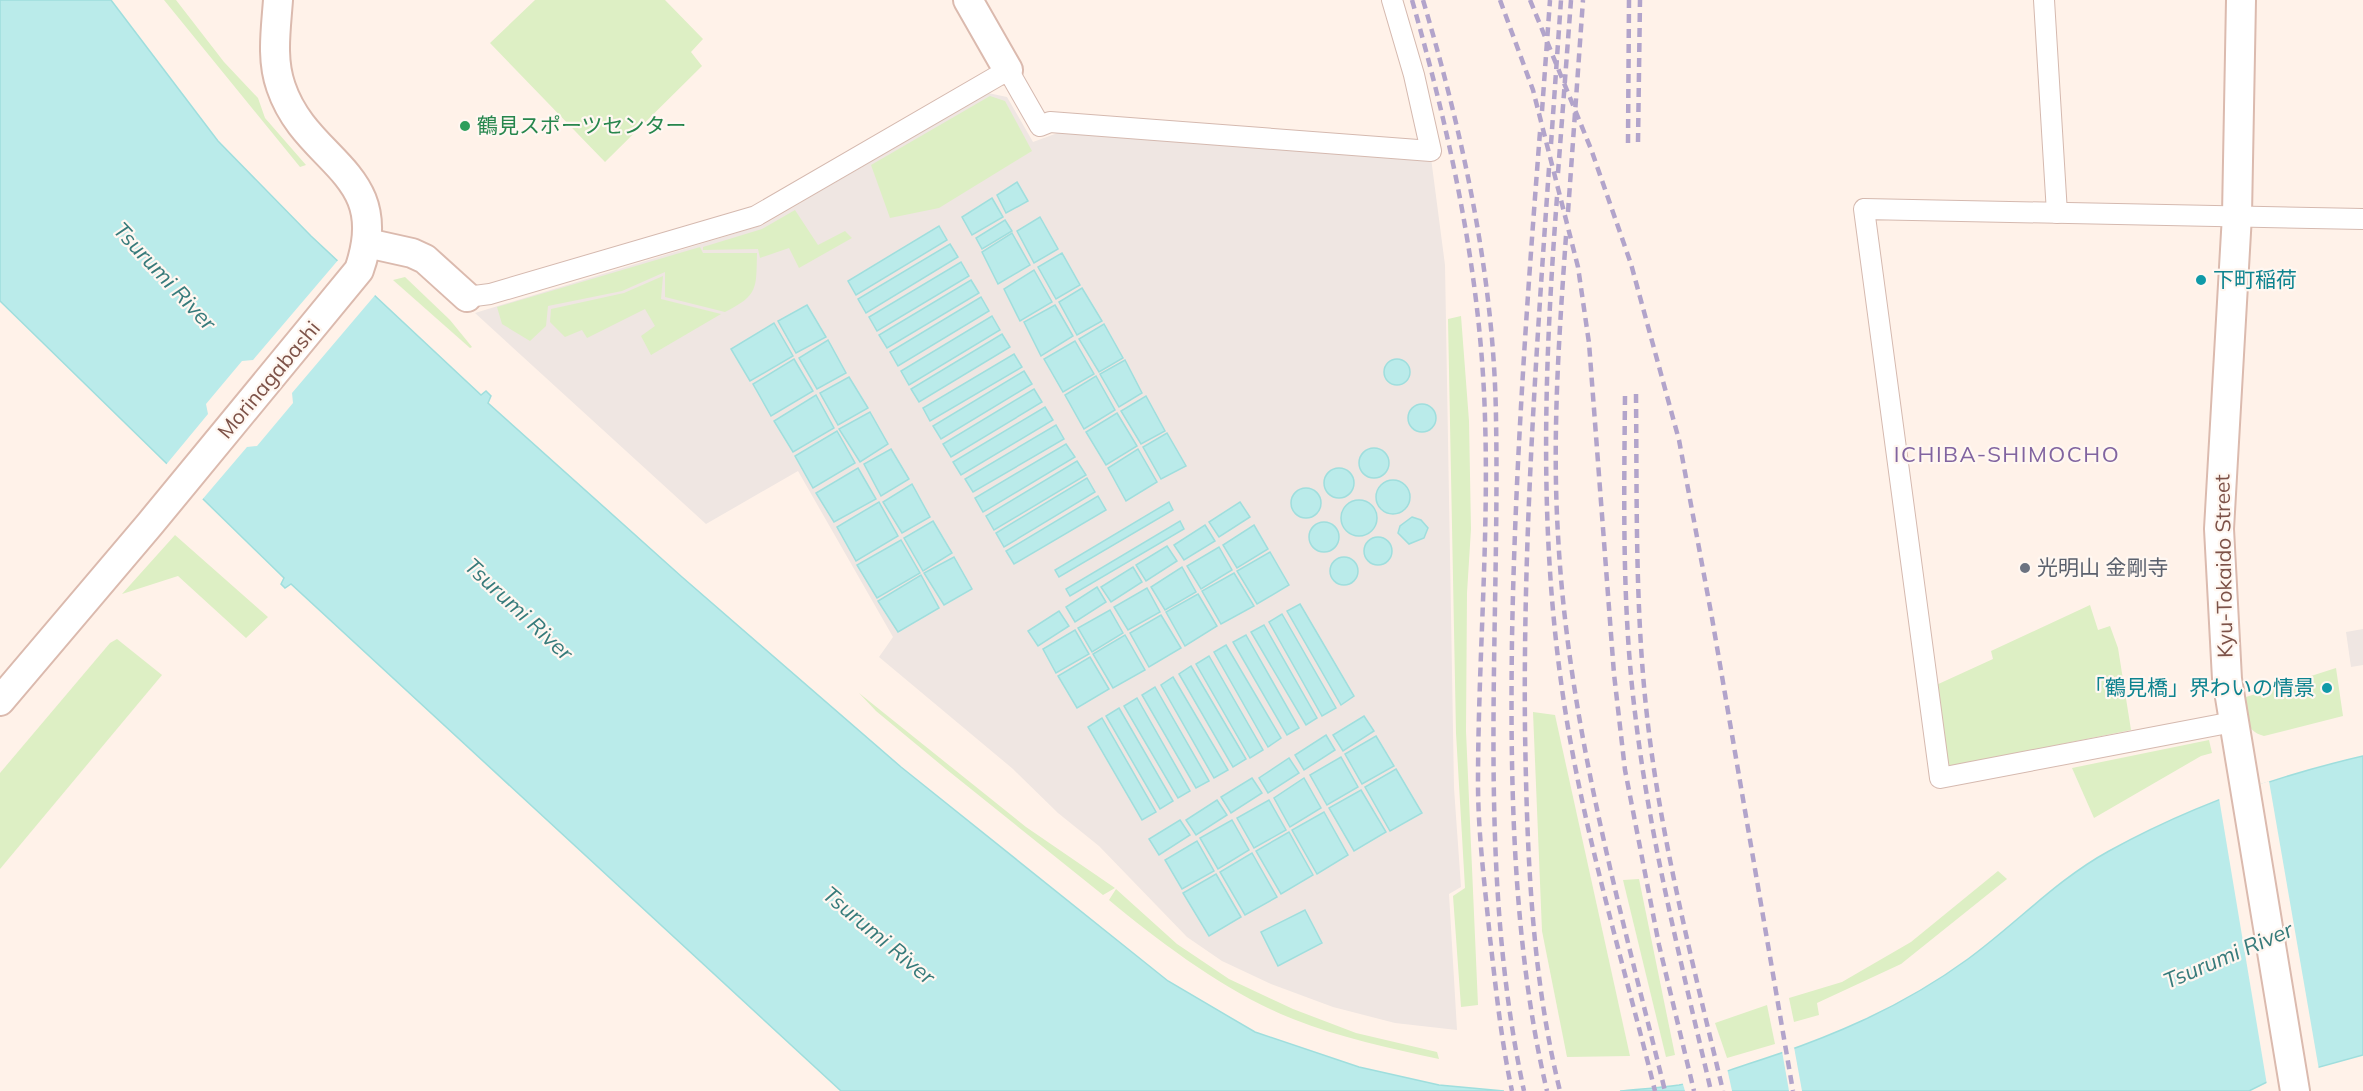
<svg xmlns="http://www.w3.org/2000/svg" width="2363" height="1091" viewBox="0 0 2363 1091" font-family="Mulish,'Noto Sans JP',sans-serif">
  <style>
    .industrial { fill: #efe6e2 }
    .green { fill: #ddefc4 }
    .water { fill: #baebea; stroke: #9fdedd; stroke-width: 1.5 }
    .pier { fill: #fff2e9 }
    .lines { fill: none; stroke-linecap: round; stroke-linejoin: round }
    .street-casing { stroke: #d5b9af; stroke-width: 22 }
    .secondary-casing { stroke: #dbbaae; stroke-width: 32 }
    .street { stroke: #fff; stroke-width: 20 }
    .secondary { stroke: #fff; stroke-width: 28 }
    .rail { stroke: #b2a4cb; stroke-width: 4.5; stroke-dasharray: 9 6; stroke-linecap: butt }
    .leisure-dot { fill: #2e9e5b; stroke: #fff7f1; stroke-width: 2 }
    .culture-dot { fill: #0f9aa8; stroke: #fff7f1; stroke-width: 2 }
    .worship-dot { fill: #6b7280; stroke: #fff7f1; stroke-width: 2 }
    .labels { text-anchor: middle; stroke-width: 4.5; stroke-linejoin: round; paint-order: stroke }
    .leisure-label { font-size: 21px; fill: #27864d; stroke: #fff7f1; text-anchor: start }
    .culture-label { font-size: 21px; fill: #0d838f; stroke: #fff7f1; text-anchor: start }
    .street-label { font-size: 21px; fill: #7d5248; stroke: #fff7f1 }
    .worship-label { font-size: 21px; fill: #5b616d; stroke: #fff7f1; text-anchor: start }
    .water-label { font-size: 22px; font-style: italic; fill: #377b7b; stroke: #fff7f1 }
    .neighbourhood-label { font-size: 22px; letter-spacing: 1.5px; fill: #8164a0; stroke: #fff7f1 }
  </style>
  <rect width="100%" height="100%" fill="#fff2e9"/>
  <g class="industrial">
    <polygon points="988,93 1007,97 1033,142 1063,131 1431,158 1445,265 1454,788 1461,887 1449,894 1457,1030 1395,1023 1333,1007 1271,984 1222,961 1187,937 1099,846 1058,813 1013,769 879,657 893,637 798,471 706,524 475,313 763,225"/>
    <polygon points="2363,629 2363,665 2351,667 2346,632"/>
  </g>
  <g class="green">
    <polygon points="164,0 176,0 224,62 258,98 265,118 306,165 300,167"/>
    <polygon points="535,0 665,0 703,39 691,52 702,66 605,162 490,43"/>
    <polygon points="990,96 1005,101 1032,151 939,208 890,218 871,165"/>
    <polygon points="795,210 818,245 845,231 852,238 799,268 789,248 760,258 758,249 703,250 703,247 762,229"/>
    <path d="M700,247L703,253H757C756,288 759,295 725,312L665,297V272L622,291L548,306L546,326L530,341L502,324L497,307Z"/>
    <polygon points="663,276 661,299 721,314 651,355 641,336 655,326 645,309 587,338 582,330 565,337 550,322 551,309 624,293"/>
    <polygon points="405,277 450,320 472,347 470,348 393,280"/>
    <polygon points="1461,316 1469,421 1471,529 1467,593 1466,731 1478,1005 1461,1007 1453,896 1465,888 1456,733 1448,319"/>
    <polygon points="175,535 268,617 246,638 178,576 122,594"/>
    <polygon points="2090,605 2098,630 2110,626 2118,648 2131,730 1947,767 1934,686 1993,659 1991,651"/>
    <polygon points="117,639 162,675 0,869 0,773 110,643"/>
    <path d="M2336,668L2343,716L2264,736C2243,730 2247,716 2246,697Z"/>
    <polygon points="859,693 1026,827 1115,888 1103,895 946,769 876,711"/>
    <polygon points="1533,712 1555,715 1630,1056 1567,1057 1542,931"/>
    <polygon points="2209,740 2212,753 2201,756 2094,818 2072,768"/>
    <polygon points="1998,871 2007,879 1901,964 1817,1003 1819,1015 1794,1022 1789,998 1842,982 1911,942"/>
    <polygon points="1639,879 1675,1055 1666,1057 1623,880"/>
    <path d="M1116,889L1177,944L1229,979L1293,1009L1356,1033L1437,1052L1439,1059C1389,1048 1341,1038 1293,1019C1229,994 1162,944 1109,900Z"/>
    <polygon points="1767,1005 1775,1044 1727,1058 1715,1023"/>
  </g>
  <g class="water">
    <polygon points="0,0 111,0 218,141 311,236 481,395 486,391 491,396 488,403 682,577 901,767 1168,981 1255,1032 1359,1067 1439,1085 1504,1091 841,1091 291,584 285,588 281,584 284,578 0,301"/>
    <polygon points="1017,182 1028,201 1006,213 997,195"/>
    <polygon points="992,198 1003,217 972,235 962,217"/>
    <polygon points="1040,217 1058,249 1034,263 1017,231"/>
    <polygon points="1005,220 1012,231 982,249 976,238"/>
    <polygon points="939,226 947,240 856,295 848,281"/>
    <polygon points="1012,233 1030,265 998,284 982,252"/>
    <polygon points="950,244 958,257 866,313 858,299"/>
    <polygon points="1062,253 1080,285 1056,299 1038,267"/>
    <polygon points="961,262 969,276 877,331 869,317"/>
    <polygon points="1034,270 1052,302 1020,321 1004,289"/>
    <polygon points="971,280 979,293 887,348 879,335"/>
    <polygon points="1082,288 1102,321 1077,335 1059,302"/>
    <polygon points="981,297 989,311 898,366 890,352"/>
    <polygon points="807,305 826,337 796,353 778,321"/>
    <polygon points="1055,305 1073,336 1041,356 1024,322"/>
    <polygon points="992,316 1000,330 909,385 901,371"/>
    <polygon points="774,323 793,356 750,381 731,349"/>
    <polygon points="1104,324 1123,358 1099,372 1079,339"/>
    <polygon points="1002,334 1010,347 919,402 911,389"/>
    <polygon points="828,340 846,373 817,389 799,358"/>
    <polygon points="1075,341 1094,374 1063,392 1044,359"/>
    <polygon points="1014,354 1022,367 930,421 923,408"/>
    <circle cx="1397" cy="372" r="13"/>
    <polygon points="794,359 813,391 771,416 753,384"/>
    <polygon points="1125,360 1142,393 1119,407 1100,374"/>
    <polygon points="1024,371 1032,384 941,439 933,426"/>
    <polygon points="1096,376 1115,410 1084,429 1065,395"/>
    <polygon points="849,377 868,408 838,425 820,393"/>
    <polygon points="1034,389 1042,402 951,457 943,444"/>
    <polygon points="816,395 834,428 793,452 774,421"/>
    <polygon points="1146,396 1165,431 1141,444 1121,411"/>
    <circle cx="1422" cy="418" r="14"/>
    <polygon points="1045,407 1053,420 961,475 953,462"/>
    <polygon points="870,412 888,444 860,462 839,429"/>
    <polygon points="1117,413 1137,446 1106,465 1086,432"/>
    <polygon points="1056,425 1064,439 973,492 965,479"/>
    <polygon points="837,431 855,463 813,488 795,456"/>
    <polygon points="1167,433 1186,466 1161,479 1143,447"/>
    <polygon points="1066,444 1075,457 983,512 975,498"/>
    <circle cx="1374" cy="463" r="15"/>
    <polygon points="891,449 909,479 881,496 864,464"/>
    <polygon points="1138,449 1157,482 1126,501 1108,468"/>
    <polygon points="1077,461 1086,475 994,530 986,516"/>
    <polygon points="858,468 876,499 834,522 816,493"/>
    <circle cx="1339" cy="483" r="15"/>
    <polygon points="1087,478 1095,492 1004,547 996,533"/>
    <circle cx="1393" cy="497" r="17"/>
    <polygon points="912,484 930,517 902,533 883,502"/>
    <circle cx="1306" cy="503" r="15"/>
    <polygon points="1098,496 1106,510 1014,564 1006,551"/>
    <circle cx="1359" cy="518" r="18"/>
    <polygon points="879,502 898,536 856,561 837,527"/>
    <polygon points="1169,502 1173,510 1059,577 1055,570"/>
    <polygon points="1240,502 1250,517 1219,537 1209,522"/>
    <polygon points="1412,517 1421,520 1428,528 1424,538 1409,544 1398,533 1400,526"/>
    <polygon points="933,521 952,553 923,571 904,538"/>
    <polygon points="1180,521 1184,529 1070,596 1066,589"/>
    <circle cx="1324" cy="537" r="15"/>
    <polygon points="1205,525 1215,541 1184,560 1174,545"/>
    <polygon points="1254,525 1268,549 1237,568 1223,545"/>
    <circle cx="1378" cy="551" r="14"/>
    <polygon points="901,540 920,573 877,598 857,565"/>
    <polygon points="1167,546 1177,561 1146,581 1136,565"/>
    <polygon points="1219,547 1232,570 1201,589 1187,566"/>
    <polygon points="1270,552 1289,585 1257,604 1237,571"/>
    <circle cx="1344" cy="571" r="14"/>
    <polygon points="954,557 972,589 944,605 924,573"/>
    <polygon points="1133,567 1142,582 1111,602 1101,587"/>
    <polygon points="1182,567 1196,592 1165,610 1151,587"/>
    <polygon points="1234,573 1254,606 1221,624 1202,591"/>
    <polygon points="921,575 939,608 898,632 878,601"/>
    <polygon points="1097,587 1106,602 1075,622 1066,607"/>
    <polygon points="1147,588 1160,612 1128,630 1114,607"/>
    <polygon points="1198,594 1217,626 1185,646 1166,612"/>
    <polygon points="1300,604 1354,696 1341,705 1287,611"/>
    <polygon points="1110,610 1123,633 1092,652 1078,628"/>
    <polygon points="1059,611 1069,626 1038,646 1028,631"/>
    <polygon points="1282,614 1336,708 1322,716 1269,622"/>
    <polygon points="1161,615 1181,648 1149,667 1130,633"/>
    <polygon points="1264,625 1317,718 1306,725 1251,632"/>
    <polygon points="1075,630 1089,654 1056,673 1043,649"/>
    <polygon points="1125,635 1145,670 1113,688 1093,654"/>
    <polygon points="1246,635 1299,728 1287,735 1233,642"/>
    <polygon points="1226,645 1281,738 1268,747 1214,652"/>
    <polygon points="1209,656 1263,750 1250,758 1196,664"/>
    <polygon points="1090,657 1109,689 1077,708 1058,676"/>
    <polygon points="1191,666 1246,759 1233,767 1179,674"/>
    <polygon points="1173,677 1228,770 1214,778 1161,685"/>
    <polygon points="1155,687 1209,781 1196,788 1142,695"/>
    <polygon points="1137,698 1190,791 1178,798 1124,706"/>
    <polygon points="1119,708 1173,801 1160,809 1106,716"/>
    <polygon points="1364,716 1374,731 1343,751 1333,735"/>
    <polygon points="1102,718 1156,812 1142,820 1088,727"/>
    <polygon points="1326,735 1335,750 1304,770 1295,755"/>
    <polygon points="1376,736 1394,766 1362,784 1345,754"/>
    <path d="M2363,756V1055L2269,1081L2249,1091H1620C1640,1089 1659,1088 1679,1085C1702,1081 1726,1071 1748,1064C1827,1039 1901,1008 1968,959C2016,924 2056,880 2109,851C2187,808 2276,776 2363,756Z"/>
    <polygon points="1341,757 1358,787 1327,805 1310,775"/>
    <polygon points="1289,758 1299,773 1268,793 1259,778"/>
    <polygon points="1396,769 1422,813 1390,831 1365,787"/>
    <polygon points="1252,778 1262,793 1231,813 1221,797"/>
    <polygon points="1304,778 1321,808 1290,827 1274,798"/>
    <polygon points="1361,790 1386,832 1354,851 1329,808"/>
    <polygon points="1217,800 1227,815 1196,835 1186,820"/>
    <polygon points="1269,800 1286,830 1254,848 1237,818"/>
    <polygon points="1324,812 1348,855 1317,874 1292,830"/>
    <polygon points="1180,820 1190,835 1159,855 1149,839"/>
    <polygon points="1232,820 1249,850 1218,869 1200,838"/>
    <polygon points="1289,832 1313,875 1281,894 1256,851"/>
    <polygon points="1197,841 1214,871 1182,889 1165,860"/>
    <polygon points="1252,853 1277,897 1245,915 1220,872"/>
    <polygon points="1216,874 1241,917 1209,936 1183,893"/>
    <polygon points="1305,910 1322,943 1278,966 1261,932"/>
  </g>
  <g class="pier">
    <polygon points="339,259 376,294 292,393 293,403 257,446 247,447 201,501 165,466 208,414 206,404 242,361 253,360"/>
    <polygon points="2269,781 2319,1070 2267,1085 2219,798"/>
    <polygon points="1794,1047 1802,1091 1789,1091 1782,1051"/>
    <polygon points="1727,1068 1732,1091 1685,1091 1682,1081"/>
  </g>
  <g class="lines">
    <g class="street-casing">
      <g id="street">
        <polyline points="2044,0 2057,213"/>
        <polyline points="467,297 490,294 756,216 1008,70 1040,126 1050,122 1431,151 1414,75 1392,0"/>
        <polyline points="2233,722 1940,778 1864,209 2363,219"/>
      </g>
    </g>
    <g class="secondary-casing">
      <g id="secondary">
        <polyline points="968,0 1008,70"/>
        <polyline points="2241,0 2237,215 2219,529 2227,679 2295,1091"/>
        <polyline points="367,243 412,253 425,259 467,297"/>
        <path d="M0,701L150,524L359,270C394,171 307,164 281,87C271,59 276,29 278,0"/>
      </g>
    </g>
    <use href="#street" class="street"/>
    <use href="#secondary" class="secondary"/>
    <g class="rail">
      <path d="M1412,0C1451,137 1481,276 1485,418C1489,540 1478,662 1478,783C1478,834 1485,887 1490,938C1496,989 1501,1040 1512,1091"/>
      <path d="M1423,0C1463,135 1494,277 1496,418C1500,642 1476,870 1524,1091"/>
      <polyline points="1500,0 1533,90 1578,267 1589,343 1614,674 1625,770 1659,945 1694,1091"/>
      <polyline points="1530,0 1591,149 1631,264 1679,440 1712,618 1793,1091"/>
      <polyline points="1542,111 1550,0"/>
      <path d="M1540,132C1527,300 1515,469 1512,639C1510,786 1513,948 1547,1091"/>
      <polyline points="1638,142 1640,0"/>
      <polyline points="1628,143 1629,0"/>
      <polyline points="1551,144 1561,0"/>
      <path d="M1549,168C1536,355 1523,542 1525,730C1527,850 1531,974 1560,1091"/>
      <polyline points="1558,173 1571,0"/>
      <path d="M1557,197C1545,356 1539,515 1560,674C1578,815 1621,953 1655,1091"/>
      <polyline points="1568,212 1583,0"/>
      <path d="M1566,236C1559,336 1552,436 1558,535C1568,725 1620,908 1665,1091"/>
      <path d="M1636,394C1637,502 1635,609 1647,716C1661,842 1694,968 1723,1091"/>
      <path d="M1625,396C1624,502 1622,608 1635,713C1650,841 1682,966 1711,1091"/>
    </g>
  </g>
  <circle class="leisure-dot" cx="465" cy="126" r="6"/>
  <g class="culture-dot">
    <circle cx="2201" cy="280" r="6"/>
    <circle cx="2327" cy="688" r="6"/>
  </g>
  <circle class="worship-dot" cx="2025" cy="568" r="6"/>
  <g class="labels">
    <g class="leisure-label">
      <text x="477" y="133">鶴見スポーツセンター</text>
    </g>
    <g class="culture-label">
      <text x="2213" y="287">下町稲荷</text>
      <text x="2315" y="695" text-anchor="end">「鶴見橋」界わいの情景</text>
    </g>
    <g class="street-label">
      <text transform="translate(269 380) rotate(-50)" y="7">Morinagabashi</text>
      <text transform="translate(2224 566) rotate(-91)" y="7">Kyu-Tokaido Street</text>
    </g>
    <g class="worship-label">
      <text x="2037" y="575">光明山 金剛寺</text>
    </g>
    <g class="water-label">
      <text transform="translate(165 276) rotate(47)" y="8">Tsurumi River</text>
      <text transform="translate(519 609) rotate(43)" y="8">Tsurumi River</text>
      <text transform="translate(879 935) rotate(40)" y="8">Tsurumi River</text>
      <text transform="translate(2228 955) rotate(-23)" y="8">Tsurumi River</text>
    </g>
    <g class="neighbourhood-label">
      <text x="2007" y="462">ICHIBA-SHIMOCHO</text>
    </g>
  </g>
</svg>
